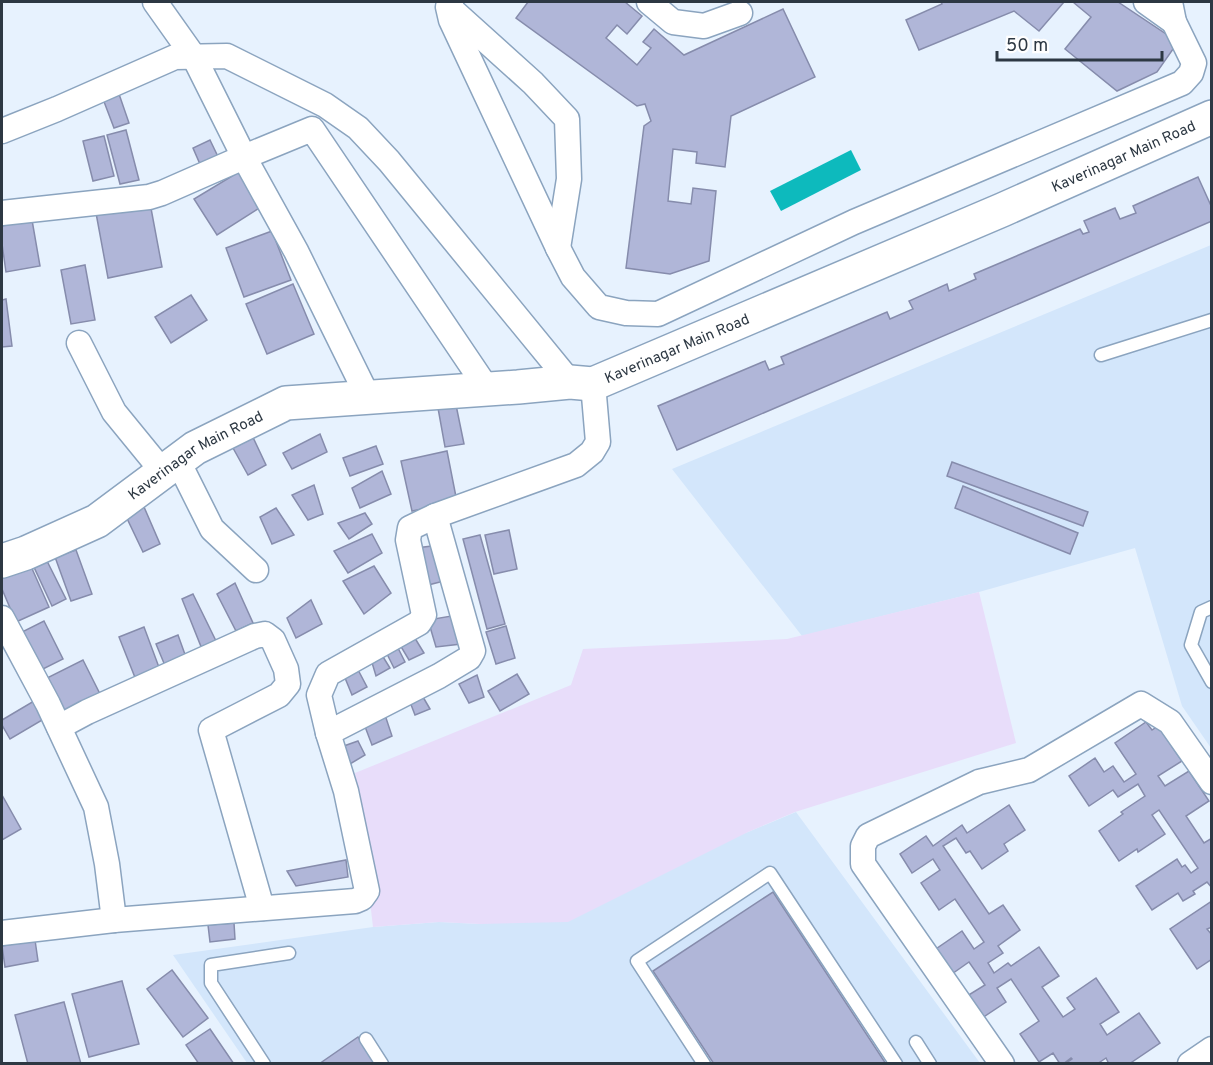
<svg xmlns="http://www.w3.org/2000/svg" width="1213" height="1065" viewBox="0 0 1213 1065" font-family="Overpass,sans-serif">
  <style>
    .built { fill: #d3e6fb }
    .green { fill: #e8ddfa }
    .water { fill: #0dbabd }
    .building { fill: #b0b6d8; stroke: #868cac; stroke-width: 1.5 }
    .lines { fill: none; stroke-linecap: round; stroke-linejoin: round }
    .lane-casing { stroke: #8ba4bf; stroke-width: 15 }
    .street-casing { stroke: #8ba4bf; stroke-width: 27 }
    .secondary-casing { stroke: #8ba4bf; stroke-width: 36 }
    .lane { stroke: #fff; stroke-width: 12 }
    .street { stroke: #fff; stroke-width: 24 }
    .secondary { stroke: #fff; stroke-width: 33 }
    .labels { text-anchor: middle; stroke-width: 5; stroke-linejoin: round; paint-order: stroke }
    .street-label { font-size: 15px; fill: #2d3843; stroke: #fefefe }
  </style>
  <rect width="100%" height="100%" fill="#e7f2fe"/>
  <g class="built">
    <polygon points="1211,245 1211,748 1182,706 1135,548 979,592 802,636 672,469"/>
    <polygon points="796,812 980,1063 247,1063 173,955 373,927 439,922 480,924 748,832"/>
  </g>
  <polygon class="green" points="979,592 1016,743 795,812 748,832 568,922 480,924 439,922 373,927 355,773 571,685 583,649 787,639"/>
  <polygon class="water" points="851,150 861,170 781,211 770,191"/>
  <g class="building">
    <polygon points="528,2 625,2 642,16 627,34 617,25 606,38 637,65 651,48 643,42 654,29 684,55 783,9 815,77 731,116 725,167 696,163 697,152 673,149 668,201 691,204 693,188 716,191 709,261 670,274 626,268 644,126 651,121 645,104 637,106 516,18"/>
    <polygon points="941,2 1064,2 1039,31 1014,11 919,50 906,20 942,4"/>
    <polygon points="1073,2 1118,2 1178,42 1157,72 1117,91 1065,49 1091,17"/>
    <polygon points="119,94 129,123 114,128 103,99"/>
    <polygon points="126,130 139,180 120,184 107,135"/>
    <polygon points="104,136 114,176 93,181 83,141"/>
    <polygon points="210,140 221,163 203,171 193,148"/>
    <polygon points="242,170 264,205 217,235 194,199"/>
    <polygon points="1198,177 1212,208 1212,221 677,450 658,406 765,361 769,370 784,364 781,357 887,312 890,319 913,309 909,301 947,284 949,291 976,279 974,274 1080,229 1083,234 1089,232 1084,221 1115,208 1120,219 1136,213 1133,206"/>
    <polygon points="150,203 162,267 108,278 96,213"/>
    <polygon points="32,220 40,266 6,272 2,244 2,226"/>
    <polygon points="272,231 291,280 244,297 226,248"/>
    <polygon points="85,265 95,320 71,324 61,270"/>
    <polygon points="293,284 314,334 267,354 246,304"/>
    <polygon points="191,295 207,320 171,343 155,317"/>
    <polygon points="6,299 12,346 2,347 2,300"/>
    <polygon points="456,405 464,444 445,447 438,408"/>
    <polygon points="250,431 266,465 248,475 228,439"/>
    <polygon points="320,434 327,452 292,469 283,453"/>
    <polygon points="376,446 383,464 350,476 343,458"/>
    <polygon points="447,451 457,502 412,511 401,461"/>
    <polygon points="952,462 1088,512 1083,526 947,476"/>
    <polygon points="382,471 391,494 360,508 352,488"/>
    <polygon points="314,485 323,514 308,520 292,495"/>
    <polygon points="963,486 1078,533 1070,554 955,508"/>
    <polygon points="141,500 160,544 143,552 123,510"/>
    <polygon points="276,508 294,535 272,544 260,517"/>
    <polygon points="365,513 372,524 349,539 338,523"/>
    <polygon points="509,530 517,569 494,574 485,535"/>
    <polygon points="372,534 382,553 348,573 334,551"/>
    <polygon points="480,535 505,624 487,629 463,539"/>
    <polygon points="440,545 448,580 428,585 416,548"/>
    <polygon points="76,550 92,594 71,601 55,557"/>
    <polygon points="46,559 66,599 52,606 33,565"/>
    <polygon points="30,564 49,607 16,622 2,589 2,577"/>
    <polygon points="374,566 391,593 364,614 343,581"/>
    <polygon points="235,583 253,623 236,631 217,594"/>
    <polygon points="193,594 218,645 202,649 182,599"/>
    <polygon points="311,600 322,624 296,638 287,618"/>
    <polygon points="457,615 461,644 436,647 428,620"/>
    <polygon points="44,621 63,659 41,670 22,632"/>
    <polygon points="506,626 515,658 496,664 486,632"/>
    <polygon points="144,627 160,670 136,680 119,637"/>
    <polygon points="178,635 187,660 166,668 156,644"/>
    <polygon points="413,635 424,653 409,660 400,645"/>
    <polygon points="396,644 405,662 394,668 384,648"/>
    <polygon points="380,652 390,668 376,676 370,656"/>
    <polygon points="83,660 100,694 64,712 47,678"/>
    <polygon points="356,666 367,687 352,695 343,673"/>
    <polygon points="517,674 529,694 500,711 488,691"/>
    <polygon points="477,675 484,697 469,703 459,684"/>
    <polygon points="423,697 430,709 415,715 410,702"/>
    <polygon points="39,698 49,716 10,739 2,725 2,720"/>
    <polygon points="385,715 392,736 372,745 364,724"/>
    <polygon points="1146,722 1152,730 1158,726 1182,761 1158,776 1165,786 1189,771 1209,801 1186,816 1204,843 1212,838 1212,888 1207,882 1193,891 1195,894 1183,901 1178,893 1152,910 1136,886 1177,859 1182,867 1185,865 1191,873 1198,868 1159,810 1152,815 1165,834 1138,852 1137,849 1119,861 1099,831 1123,814 1121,812 1145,796 1138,784 1118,797 1113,790 1089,806 1069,776 1095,758 1104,772 1113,766 1124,782 1136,774 1115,743"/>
    <polygon points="358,741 365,755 350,764 341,747"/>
    <polygon points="2,795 21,829 2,840"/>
    <polygon points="1009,805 1025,830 1004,844 1008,851 982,869 970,851 966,853 956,838 943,846 989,914 1003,905 1020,930 998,946 1003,953 988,963 994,973 1008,963 1011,966 1039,947 1059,976 1042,987 1063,1017 1075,1009 1067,998 1096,978 1119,1012 1100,1024 1107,1035 1139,1013 1160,1043 1129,1064 1109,1064 1106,1058 1097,1064 1065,1064 1072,1059 1071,1058 1063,1064 1060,1064 1053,1053 1039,1062 1020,1034 1039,1021 1011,979 997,988 1006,1002 982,1018 967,996 985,985 969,962 949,976 933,951 962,931 974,949 984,942 955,899 939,910 921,883 940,870 933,859 912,873 900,854 926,836 933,846 962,825 967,833"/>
    <polygon points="346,860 348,877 296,886 287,871"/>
    <polygon points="773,892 886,1064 714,1064 653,971"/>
    <polygon points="1212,901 1212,927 1207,929 1212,935 1212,959 1197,969 1170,929"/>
    <polygon points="234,923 235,939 210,942 208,925"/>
    <polygon points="35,940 38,961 5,967 2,946"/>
    <polygon points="172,970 208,1018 183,1037 147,989"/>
    <polygon points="122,981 139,1044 89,1057 72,994"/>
    <polygon points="64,1002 81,1064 28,1064 15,1015"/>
    <polygon points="210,1029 234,1064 199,1064 186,1045"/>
    <polygon points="358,1037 376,1064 319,1064"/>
  </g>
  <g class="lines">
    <g class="lane-casing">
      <g id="lane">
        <polyline points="1101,355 1212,320"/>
        <polyline points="1212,607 1201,612 1191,645 1212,682"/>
        <polyline points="366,1039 382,1064"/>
        <polyline points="916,1042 930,1064"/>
        <polyline points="264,1064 211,983 211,965 289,953"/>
        <polyline points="704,1064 637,961 770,873 896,1064"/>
      </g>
    </g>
    <g class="street-casing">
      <g id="street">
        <polyline points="155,2 194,57 244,157 296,251 368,397"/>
        <polyline points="451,2 448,7 451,20 558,248 573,277 599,307 626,313 658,314 854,222 1182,83 1191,73 1194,63 1174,22 1170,2"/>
        <polyline points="649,2 673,22 704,26 740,13"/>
        <polyline points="1146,2 1174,22"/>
        <polyline points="452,10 533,83 567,119 569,179 558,248"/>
        <polyline points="2,131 57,109 175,57 227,56 325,105 358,128 389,161 570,382"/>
        <polyline points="2,213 149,197 162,193 244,157 312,129 488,390"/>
        <polyline points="79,343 114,412 163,472"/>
        <polyline points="178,461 212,529 256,570"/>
        <polyline points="2,618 48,704 96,807 107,864 114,920"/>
        <polyline points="59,727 87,712 255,636 265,634 273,640 286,669 288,684 279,695 211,730 262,908"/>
        <polyline points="328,733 439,676 469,658 473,651 435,516"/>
        <polyline points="2,933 114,920 355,901 362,898 367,891 346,791 328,733 319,695 328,674 419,623 424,615 408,540 410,528 435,516 576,465 592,452 598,442 593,384"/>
        <polyline points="1002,1064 863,864 863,846 868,836 979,782 1029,770 1141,704 1170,722 1212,782"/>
        <polyline points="1190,1064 1212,1049"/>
      </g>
    </g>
    <g class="secondary-casing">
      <g id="secondary">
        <path id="s1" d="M2,561L26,553L97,521L195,448L286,403L518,387L570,382L593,384L1002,210L1212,117"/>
      </g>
    </g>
    <use href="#lane" class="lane"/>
    <use href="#street" class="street"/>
    <use href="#secondary" class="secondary"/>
  </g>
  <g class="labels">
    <g class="street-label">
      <text dy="5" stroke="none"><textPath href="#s1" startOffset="1212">Kaverinagar Main Road</textPath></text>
      <text dy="5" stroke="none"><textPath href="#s1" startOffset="726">Kaverinagar Main Road</textPath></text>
      <text dy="5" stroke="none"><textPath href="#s1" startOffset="222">Kaverinagar Main Road</textPath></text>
    </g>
  </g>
  <rect width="1213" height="1065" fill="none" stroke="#2d3843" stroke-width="6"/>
  <path d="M997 51v9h165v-9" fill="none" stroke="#2d3843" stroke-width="3"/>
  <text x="1006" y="51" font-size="18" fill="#2d3843" stroke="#fefefe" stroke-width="4.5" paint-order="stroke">50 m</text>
</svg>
